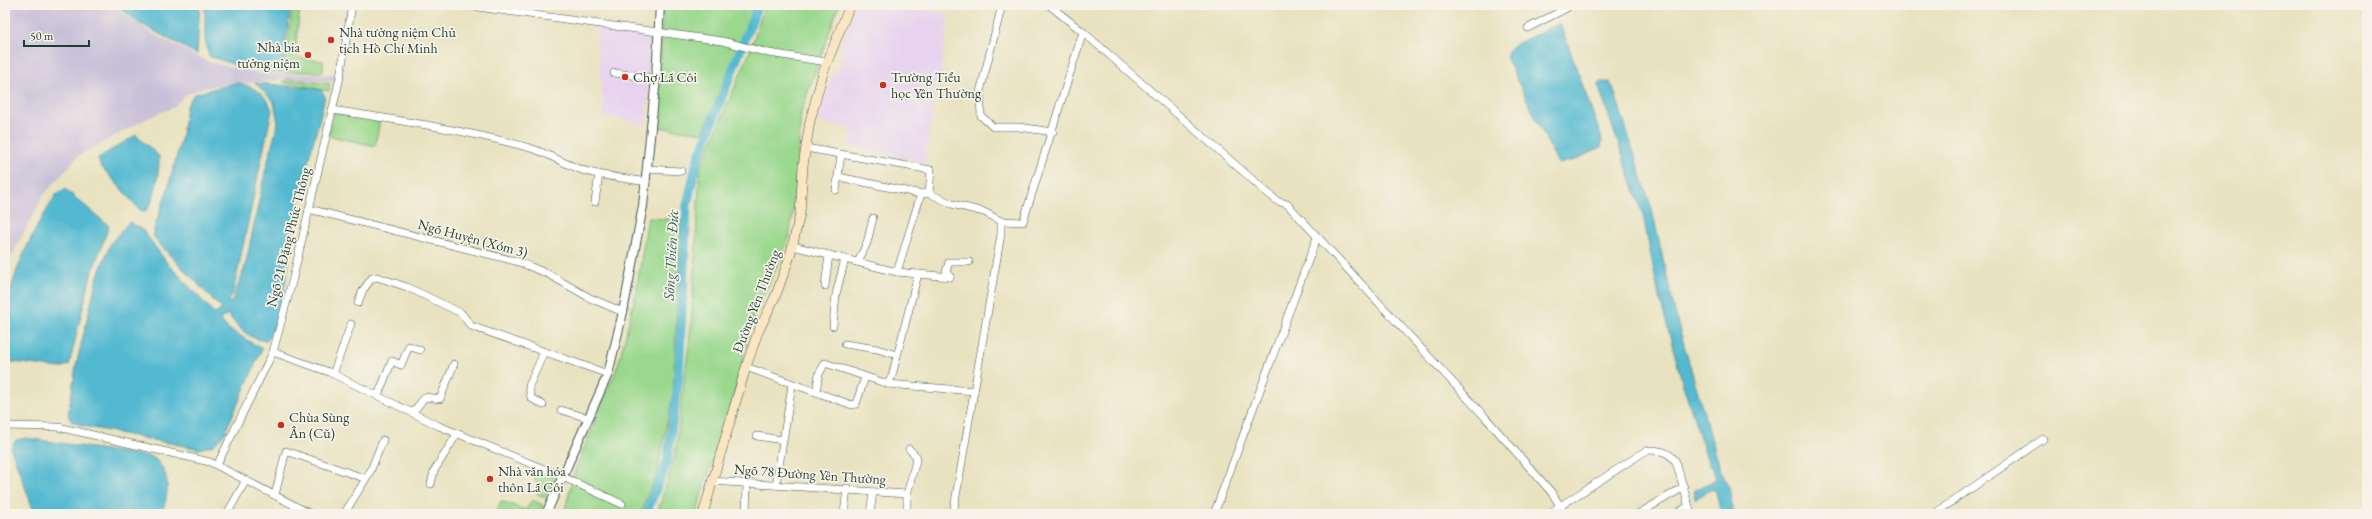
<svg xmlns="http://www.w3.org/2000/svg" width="2372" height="519" viewBox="0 0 2372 519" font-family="'EB Garamond',serif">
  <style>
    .built { fill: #e7d2ef }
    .industrial { fill: #c8bfd8 }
    .green { fill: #9ad88d; stroke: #5c8a60 }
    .water { fill: #53b9d1; stroke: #397b82 }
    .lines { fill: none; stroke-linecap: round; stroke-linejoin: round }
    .canal { stroke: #53b9d1; stroke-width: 9 }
    .minor-casing { stroke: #3d5649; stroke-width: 8 }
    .tertiary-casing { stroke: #3d5649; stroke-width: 10 }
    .secondary-casing { stroke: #3d5649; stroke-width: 10 }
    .minor { stroke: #fff; stroke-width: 7 }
    .tertiary { stroke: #fff; stroke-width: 8 }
    .secondary { stroke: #fbe6c4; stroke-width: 9 }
    .poi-dot { fill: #c8321e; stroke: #f7f3e8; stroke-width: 1.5 }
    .labels { text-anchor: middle; stroke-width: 3.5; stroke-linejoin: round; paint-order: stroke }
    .poi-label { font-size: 14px; fill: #1f3d34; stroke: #f7f3e8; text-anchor: start }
    .street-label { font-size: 14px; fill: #1f3d34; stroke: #f7f3e8 }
    .water-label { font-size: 15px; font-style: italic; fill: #2c5c5b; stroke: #f7f3e8 }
  </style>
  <rect width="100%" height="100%" fill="#f7f3e8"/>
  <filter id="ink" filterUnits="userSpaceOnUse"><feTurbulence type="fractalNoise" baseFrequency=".025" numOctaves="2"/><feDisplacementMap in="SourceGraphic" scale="8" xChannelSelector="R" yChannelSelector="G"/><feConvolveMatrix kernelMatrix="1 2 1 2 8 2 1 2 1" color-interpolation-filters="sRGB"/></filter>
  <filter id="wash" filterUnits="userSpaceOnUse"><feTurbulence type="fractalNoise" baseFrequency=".012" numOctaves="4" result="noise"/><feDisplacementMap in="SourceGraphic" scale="16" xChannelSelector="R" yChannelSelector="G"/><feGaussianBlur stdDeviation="0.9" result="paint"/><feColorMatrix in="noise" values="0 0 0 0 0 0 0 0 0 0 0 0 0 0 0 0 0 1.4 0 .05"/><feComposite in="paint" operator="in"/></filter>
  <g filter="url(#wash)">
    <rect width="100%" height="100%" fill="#e9e2c0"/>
    <g class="built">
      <polygon points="855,5 890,5 949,14 940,77 935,92 925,163 849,146 853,128 816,122 833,75 839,69 842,55 840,45"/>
      <polygon points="596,24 649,33 651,37 646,125 624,120 622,118 604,117"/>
    </g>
    <polygon class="industrial" points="5,5 112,5 153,34 209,62 259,73 335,75 335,82 287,79 206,87 186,94 174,107 150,117 79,155 43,196 12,255 5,280"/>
    <g class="green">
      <polygon points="293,5 300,5 295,54 299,58 323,61 323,72 284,72"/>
      <polygon points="663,5 755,5 703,133 658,127"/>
      <polygon points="765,5 839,5 801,112 795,197 789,239 751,324 732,404 702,491 697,514 657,514 675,456 691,327 700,168 749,54"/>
      <polygon points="287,79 330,84 329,91 283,82"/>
      <polygon points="334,112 380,120 375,146 329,136"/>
      <polygon points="648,218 681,220 673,393 657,474 640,514 564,514 575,470 618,365 635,298"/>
      <polygon points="538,469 558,475 548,499 536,493 537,484 534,479"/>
      <polygon points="532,500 543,505 539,514 495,514 501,501 526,510"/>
    </g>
    <g class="water">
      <polygon points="117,5 200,5 197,54 139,23"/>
      <polygon points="205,5 291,5 282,71 280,72 241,67 209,56 205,39"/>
      <polygon points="1560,23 1602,139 1601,147 1575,160 1558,164 1507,59 1507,53 1512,46"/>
      <polygon points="1601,82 1610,82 1614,90 1652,210 1677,321 1722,475 1728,483 1734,514 1721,514 1716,492 1712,489 1695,499 1694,491 1716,479 1712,466 1709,465 1683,385 1658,292 1643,215 1598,85"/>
      <path d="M237,83C254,86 265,93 272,110L233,293L229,301L231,304L245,267L265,172L278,123L274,102L255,83L312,88L321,90L325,96C316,138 301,179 294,221C288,260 287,304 268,340C251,342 236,326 228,314L220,319L227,328L262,349L224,435L214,445L199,449L83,426L71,421L68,415L76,366L97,278L111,243L129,222L142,229L168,264L215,314L222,309L159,244L154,237V229L168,188L182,136L186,107L194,94Z"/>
      <path d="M136,135L159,156V160C159,171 155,206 145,211L140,210L100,165L98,158Z"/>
      <path d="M65,189L109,226L91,275L69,365L60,368L6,361C4,353 5,344 5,336C5,281 29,239 57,193Z"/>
      <path d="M26,438L152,457C171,470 170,494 161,514H35L11,449L16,440Z"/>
    </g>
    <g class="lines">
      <polyline class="canal" points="646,514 667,462 679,376 687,205 697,161 758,5"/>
    </g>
  </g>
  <g filter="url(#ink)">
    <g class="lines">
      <g class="minor-casing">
        <g id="minor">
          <polyline points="464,5 722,41 769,53 827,62"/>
          <polyline points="1002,5 980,92 981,116 993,127 1019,127 1053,132"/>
          <polyline points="1049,5 1083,32 1277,201 1287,204 1485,417 1552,493 1565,514"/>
          <polyline points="1528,28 1567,8 1567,5"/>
          <polyline points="614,73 656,78"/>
          <path d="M332,110C398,120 466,130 530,148C547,153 561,162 577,168C598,177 623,177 646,182"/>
          <polyline points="806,148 931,170 929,193"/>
          <polyline points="647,169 681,171"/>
          <polyline points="839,177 921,194 929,193 952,204 984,212 1001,221 1023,222 1083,32"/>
          <polyline points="836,190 841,155"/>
          <polyline points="595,202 599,174"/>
          <polyline points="309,209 519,262 548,274 590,298 623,312"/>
          <polyline points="793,246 897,272 950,277"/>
          <polyline points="858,262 867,243 873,218"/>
          <polyline points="897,272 921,194"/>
          <polyline points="950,277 946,272 949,262 969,262"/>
          <polyline points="825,286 829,255"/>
          <polyline points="358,303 363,290 372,278 377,277 407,287 461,313 471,326 608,374"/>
          <polyline points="833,326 836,294 845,259"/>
          <polyline points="845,344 877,349 897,355"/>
          <polyline points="273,352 329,372 439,426 561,476 622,504"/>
          <polyline points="746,367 852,405 856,404 865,377"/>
          <polyline points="333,374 351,324"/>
          <polyline points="888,384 892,376 918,274"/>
          <polyline points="816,392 819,374 825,363 888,384 974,391"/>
          <polyline points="378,395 392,361 401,365 409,346 420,350"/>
          <polyline points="543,405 531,398 529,386 544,352"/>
          <polyline points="561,410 588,418"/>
          <polyline points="413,412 425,397 440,399 454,364"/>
          <polyline points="5,426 58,427 210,462 311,514"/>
          <polyline points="757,436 782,440"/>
          <polyline points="217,465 273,352 293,278 340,77 352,5"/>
          <polyline points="711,481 907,494"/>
          <polyline points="431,484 434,471 457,434"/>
          <polyline points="776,485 792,385"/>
          <polyline points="275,495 286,451 364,478"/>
          <polyline points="227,514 246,480"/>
          <polyline points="292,514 296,507"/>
          <polyline points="344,514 370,472 383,440"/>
          <polyline points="746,514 747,483"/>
          <polyline points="844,514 847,488"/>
          <polyline points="870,514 873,492"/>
          <polyline points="907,514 907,494 917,457 909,449"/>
          <polyline points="953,514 1001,234 1001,221"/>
          <polyline points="1214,514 1317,237"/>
          <path d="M1548,514L1647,450C1659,450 1669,451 1676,462L1691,514"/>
          <polyline points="1638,514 1684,487"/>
          <polyline points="1676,514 1689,506"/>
          <polyline points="1934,514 2043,439"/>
        </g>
      </g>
      <g class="tertiary-casing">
        <polyline id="tertiary" points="546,514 608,374 623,312 643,206 656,78 660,5"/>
      </g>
      <g class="secondary-casing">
        <polyline id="secondary" points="703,514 746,367 758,332 776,295 790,256 800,214 803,166 810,121 823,73 850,5"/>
      </g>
      <use href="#minor" class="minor"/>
      <use href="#tertiary" class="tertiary"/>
      <use href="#secondary" class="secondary"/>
    </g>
  </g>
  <g class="poi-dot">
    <circle cx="331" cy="40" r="4"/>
    <circle cx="308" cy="55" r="4"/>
    <circle cx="625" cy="77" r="4"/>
    <circle cx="883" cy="85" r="4"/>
    <circle cx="281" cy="425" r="4"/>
    <circle cx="490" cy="479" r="4"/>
  </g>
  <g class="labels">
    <g class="poi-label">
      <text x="339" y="37">Nhà tưởng niệm Chủ<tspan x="339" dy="16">tịch Hồ Chí Minh</tspan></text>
      <text x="300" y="52" text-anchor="end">Nhà bia<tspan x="300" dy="16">tưởng niệm</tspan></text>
      <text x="633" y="82">Chợ Lã Côi</text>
      <text x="891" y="82">Trường Tiểu<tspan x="891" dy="16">học Yên Thường</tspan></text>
      <text x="289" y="422">Chùa Sùng<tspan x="289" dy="16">Ân (Cũ)</tspan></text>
      <text x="498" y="476">Nhà văn hóa<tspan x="498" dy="16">thôn Lã Côi</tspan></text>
    </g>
    <g class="street-label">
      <text transform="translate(288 237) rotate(-76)" y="5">Ngõ 21 Đặng Phúc Thông</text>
      <text transform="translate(473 238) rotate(15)" y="5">Ngõ Huyện (Xóm 3)</text>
      <text transform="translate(756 301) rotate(-69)" y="5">Đường Yên Thường</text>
      <text transform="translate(810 474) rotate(4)" y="5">Ngõ 78 Đường Yên Thường</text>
    </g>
    <g class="water-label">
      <text transform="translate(671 255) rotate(-87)" y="5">Sông Thiên Đức</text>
    </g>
  </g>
  <rect width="2372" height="519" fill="none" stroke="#f7f3e8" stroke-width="20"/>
  <path d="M24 40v6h65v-6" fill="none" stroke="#1f3d34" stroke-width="2"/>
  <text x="30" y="40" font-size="12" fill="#1f3d34" stroke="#f7f3e8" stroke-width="3" paint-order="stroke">50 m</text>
</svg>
